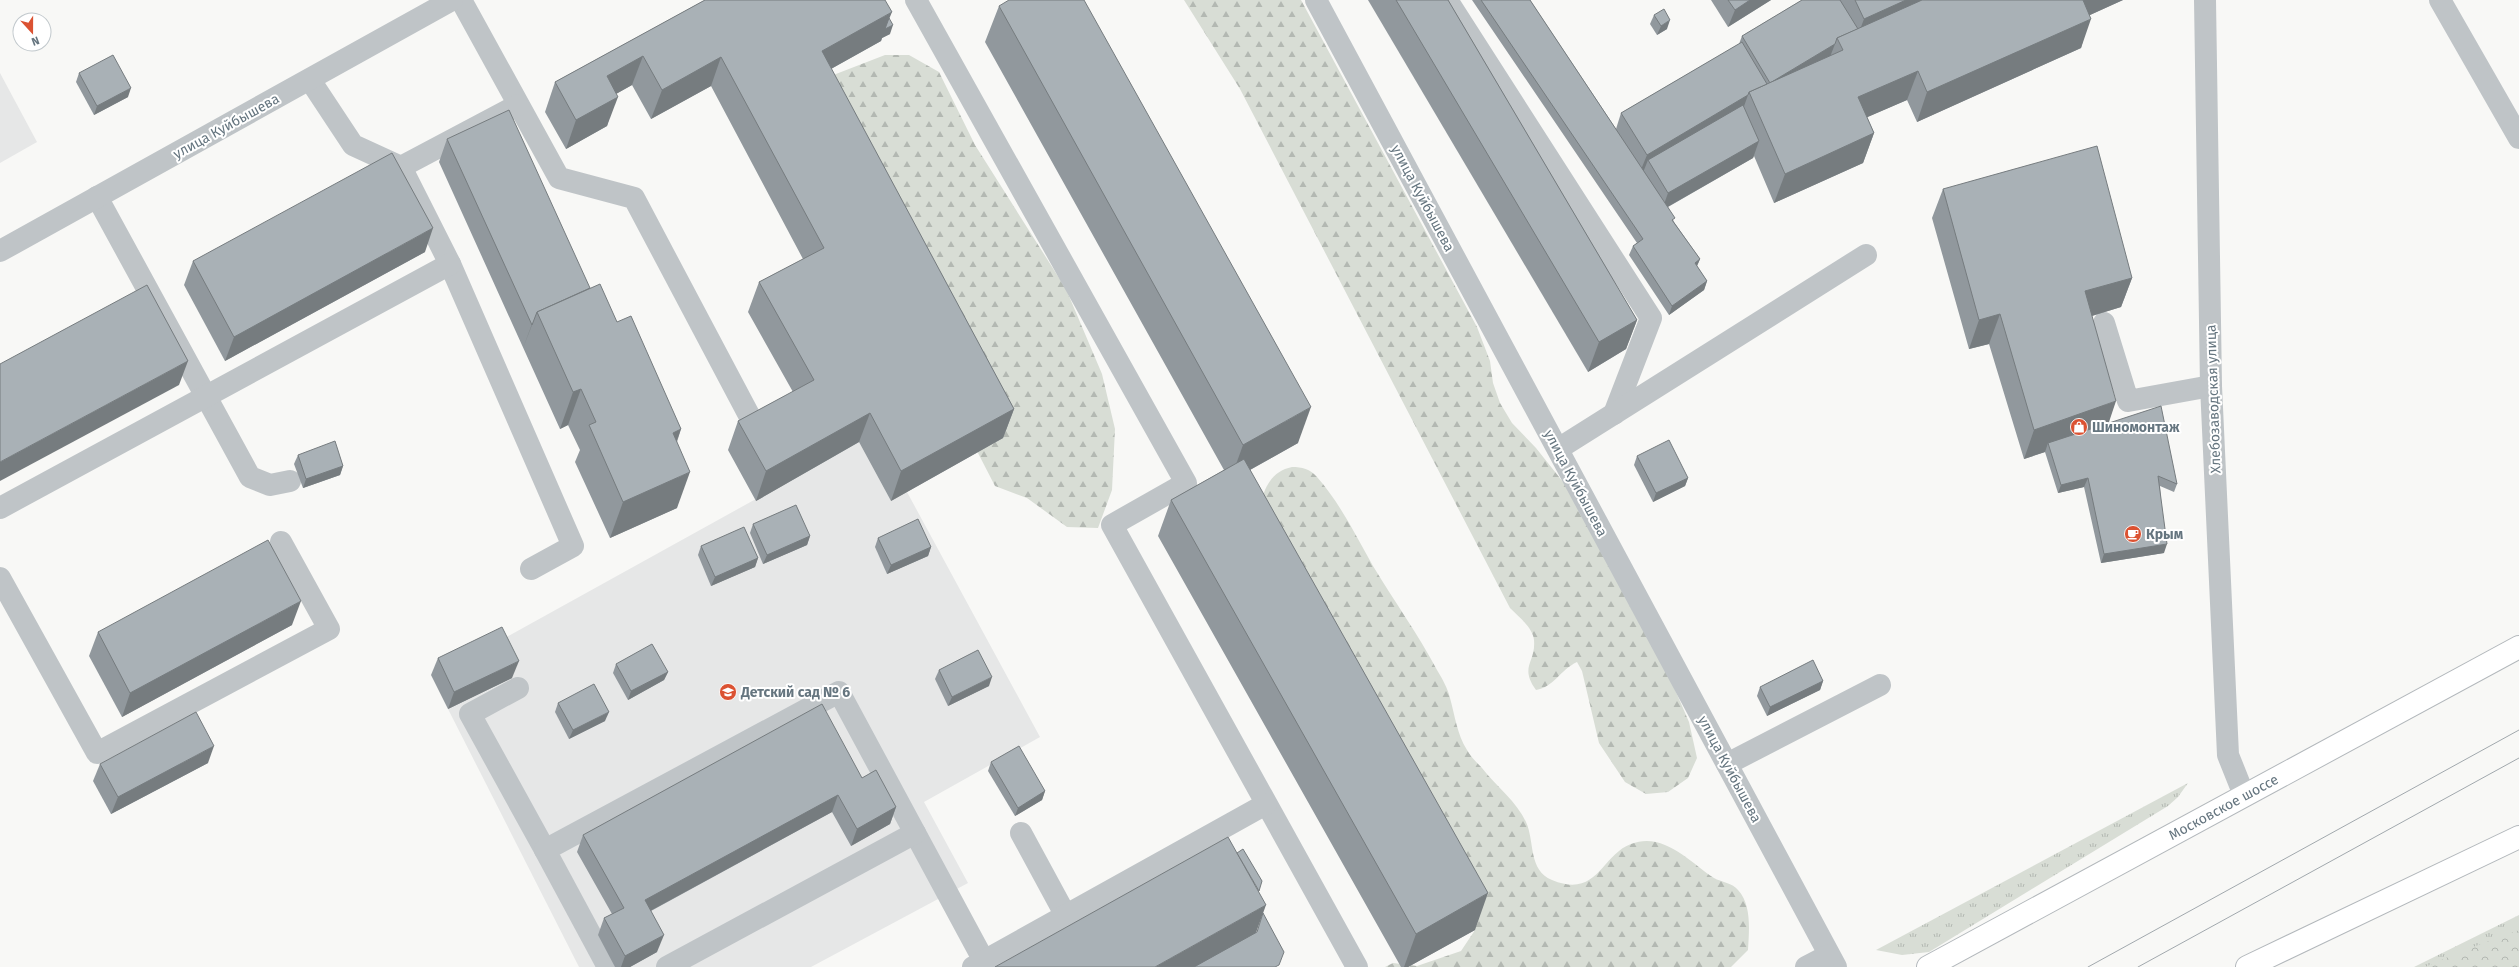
<svg xmlns="http://www.w3.org/2000/svg" width="2519" height="967" viewBox="0 0 2519 967" font-family="'Fira Sans',sans-serif">
  <style>
    .built { fill: #e6e7e7 }
    .grass { fill: url(#grass-tufts) }
    .forest { fill: url(#forest-firs) }
    .park { fill: url(#park-crowns) }
    .lines { fill: none; stroke-linecap: round; stroke-linejoin: round }
    .major-casing { stroke: #b3b8bc; stroke-width: 24 }
    .minor { stroke: #bfc4c7; stroke-width: 22 }
    .major { stroke: #fff; stroke-width: 22 }
    .tram { stroke: #a1a8ad; stroke-width: 1 }
    .wall { fill: #91989d }
    .shaded-wall { fill: #767c7f }
    .building { fill: #a9b1b6; stroke: #767c7f }
    .labels { text-anchor: middle; stroke-width: 4; stroke-linejoin: round; paint-order: stroke }
    .street-label { font-size: 14px; fill: #65757f; stroke: #fff }
    .poi-label { font-size: 14px; font-weight: bold; fill: #65757f; stroke: #fff; text-anchor: start }
  </style>
  <defs>
    <pattern id="grass-tufts" width="24" height="20" patternUnits="userSpaceOnUse"><rect width="24" height="20" fill="#d8ddd5"/><path d="M3 7l-1-3M5 7V3M7 7l1-3M15 17l-1-3M17 17v-4M19 17l1-3" fill="none" stroke="#b3b8b2"/></pattern>
    <pattern id="forest-firs" width="22" height="20" patternUnits="userSpaceOnUse"><rect width="22" height="20" fill="#d8ddd5"/><path d="M5 1l3.5 6h-7zM16 11l3.5 6h-7z" fill="#b3b8b2"/></pattern>
    <pattern id="park-crowns" width="20" height="18" patternUnits="userSpaceOnUse"><rect width="20" height="18" fill="#d8ddd5"/><path d="M2 6a3 3 0 1 1 6 0M12 15a3 3 0 1 1 6 0" fill="none" stroke="#b3b8b2"/></pattern>
  </defs>
  <rect width="100%" height="100%" fill="#f8f8f6"/>
  <g class="built">
    <polygon points="0,73 37,142 0,163"/>
    <polygon points="859,442 891,501 907,492 1040,737 924,802 968,883 811,967 579,967 448,709 501,640"/>
  </g>
  <g class="grass">
    <polygon points="2188,783 2178,797 2168,806 1929,952 1902,955 1876,950"/>
    <polygon points="2519,915 2519,967 2414,967"/>
  </g>
  <g class="forest">
    <path d="M1184,0H1301L1477,327L1490,361L1493,383L1500,403L1512,423L1536,448L1571,492L1666,669L1689,722L1697,758L1688,778L1668,792L1646,794L1625,782L1599,743L1582,671L1577,662C1560,670 1554,687 1536,690C1519,666 1536,663 1534,640C1533,628 1518,616 1510,608L1240,89Z"/>
    <polygon points="885,55 909,55 939,72 975,145 1066,289 1102,374 1115,429 1112,490 1098,528 1067,527 1027,498 995,486 962,422 823,79"/>
    <path d="M1292,467C1302,467 1310,469 1317,477C1340,503 1356,536 1373,566C1394,601 1418,634 1437,670C1442,678 1448,689 1450,698C1455,716 1457,734 1467,750C1471,757 1477,763 1482,768C1496,786 1517,802 1526,822C1535,842 1528,870 1552,880C1598,899 1601,855 1631,844C1663,831 1690,862 1714,878C1721,882 1733,883 1738,890C1752,905 1749,931 1748,950L1731,967H1385L1393,963L1417,966L1461,951L1475,930L1261,503C1265,485 1273,471 1292,467Z"/>
  </g>
  <polygon class="park" points="2519,930 2519,967 2425,967 2462,951"/>
  <g class="lines">
    <g class="major-casing">
      <g id="major">
        <path id="s1" d="M1928,967L2519,647"/>
        <polyline points="2247,967 2519,837"/>
      </g>
    </g>
    <g class="minor">
      <polyline points="461,0 559,178 634,198 750,417"/>
      <polyline points="916,0 1186,483 1112,525 1357,967"/>
      <polyline points="1316,0 1836,967"/>
      <polyline points="1447,0 1651,318 1614,414"/>
      <polyline points="2205,0 2211,386 2228,755 2244,795"/>
      <polyline points="2440,0 2519,138"/>
      <polyline points="310,80 353,145 401,167 450,264 573,546 531,569"/>
      <polyline points="401,167 518,105"/>
      <polyline points="97,197 250,477 270,485 290,481"/>
      <polyline points="0,251 452,0"/>
      <polyline points="2104,323 2128,401 2211,386"/>
      <polyline points="1558,449 1866,255"/>
      <polyline points="0,508 450,264"/>
      <polyline points="0,578 97,753 329,629 281,542"/>
      <polyline points="518,688 470,714 545,850"/>
      <polyline points="1727,764 1880,685"/>
      <polyline points="1021,833 1066,916"/>
      <polyline points="608,967 545,850 839,692 984,961"/>
      <polyline points="667,967 915,833"/>
      <polyline points="973,967 1266,804"/>
      <polyline points="1806,967 1829,955"/>
    </g>
    <use href="#major" class="major"/>
    <g class="tram">
      <polyline points="2088,967 2519,730"/>
      <polyline points="2138,967 2519,758"/>
    </g>
  </g>
  <g class="wall">
    <polygon points="705,0 889,18 890,34 882,38 881,41 831,69 1014,409 1003,438 891,501 859,442 756,501 728,450 738,421 793,392 748,312 759,282 803,259 711,86 651,119 632,85 616,94 607,126 566,149 545,112 555,82"/>
    <polygon points="1368,0 1448,0 1637,320 1626,349 1588,372"/>
    <polygon points="1472,0 1530,0 1616,129 1621,113 1739,44 1742,36 1802,0 2123,0 2090,15 2081,48 1917,122 1907,100 1867,117 1874,133 1863,163 1774,203 1754,156 1753,158 1668,207 1674,222 1700,259 1697,266 1707,281 1704,290 1669,315 1629,255 1633,246 1637,243"/>
    <polygon points="1711,0 1771,0 1728,27"/>
    <polygon points="999,6 1298,443 1250,470 1475,930 1408,967 1401,967 1158,536 1171,500 1224,470 985,42"/>
    <polygon points="1654,15 1667,29 1657,35 1650,24"/>
    <polygon points="79,73 128,97 94,115 76,82"/>
    <polygon points="447,139 590,288 617,322 681,429 677,442 677,508 610,538 575,462 580,450 568,425 560,429 439,162"/>
    <polygon points="1943,189 2132,278 2121,307 2092,316 2108,423 2177,484 2174,492 2160,486 2164,553 2101,563 2084,487 2058,493 2045,452 2024,459 1989,344 1969,349 1932,218"/>
    <polygon points="425,252 225,361 184,285 193,261"/>
    <polygon points="298,455 343,466 340,475 303,488 294,464"/>
    <polygon points="1637,456 1688,478 1685,486 1653,502 1634,465"/>
    <polygon points="753,524 810,536 807,545 763,564 750,533"/>
    <polygon points="878,538 931,547 928,556 887,574 875,547"/>
    <polygon points="701,546 758,558 755,567 711,586 698,555"/>
    <polygon points="292,625 122,717 89,656 98,632"/>
    <polygon points="438,658 512,678 448,709 431,675"/>
    <polygon points="616,664 668,672 664,680 628,700 613,673"/>
    <polygon points="939,670 989,686 948,706 935,679"/>
    <polygon points="1823,681 1820,690 1767,716 1757,696 1760,687"/>
    <polygon points="558,703 605,721 569,739 555,712"/>
    <polygon points="991,762 1045,791 1042,800 1015,816 988,771"/>
    <polygon points="208,763 111,814 93,781 100,764"/>
    <polygon points="862,778 896,807 890,824 851,846 832,812 651,911 657,952 630,967 615,967 598,935 604,918 612,914 577,852 583,835"/>
  </g>
  <g class="shaded-wall">
    <polygon points="1750,0 1771,0 1728,27 1735,10"/>
    <polygon points="1906,0 1963,0 1853,48 1864,19"/>
    <polygon points="2078,0 2123,0 2070,24"/>
    <polygon points="892,12 885,29 893,25 890,34 882,38 881,41 811,80 822,51"/>
    <polygon points="2091,19 2081,48 1917,122 1927,92"/>
    <polygon points="1670,20 1667,29 1657,35 1661,26"/>
    <polygon points="1835,44 1828,62 1770,83"/>
    <polygon points="643,56 632,85 596,105 607,76"/>
    <polygon points="721,57 711,86 651,119 662,90"/>
    <polygon points="1918,71 1907,100 1847,126 1858,97"/>
    <polygon points="131,88 128,97 94,115 97,106"/>
    <polygon points="1748,95 1742,112 1648,160 1644,170 1640,172 1647,155"/>
    <polygon points="618,97 607,126 566,149 576,120"/>
    <polygon points="1874,133 1863,163 1774,203 1785,174"/>
    <polygon points="1759,141 1753,158 1662,210 1668,193"/>
    <polygon points="433,228 425,252 225,361 234,337"/>
    <polygon points="1700,259 1696,268 1695,263"/>
    <polygon points="2132,278 2121,307 2075,321 2085,291"/>
    <polygon points="1707,281 1704,290 1669,315 1672,306"/>
    <polygon points="2000,314 1989,344 1969,349 1979,320"/>
    <polygon points="1637,320 1626,349 1588,372 1599,342"/>
    <polygon points="532,324 523,348 532,325"/>
    <polygon points="188,361 179,385 0,481 0,462"/>
    <polygon points="581,389 568,425 560,429 573,392"/>
    <polygon points="2116,401 2106,431 2048,443 2045,452 2024,459 2034,430"/>
    <polygon points="1311,407 1298,443 1230,481 1243,445"/>
    <polygon points="1014,409 1003,438 891,501 901,471"/>
    <polygon points="870,413 859,442 756,501 766,471"/>
    <polygon points="681,429 668,465 673,433"/>
    <polygon points="343,466 340,475 303,488 306,479"/>
    <polygon points="690,472 677,508 610,538 623,502"/>
    <polygon points="1688,478 1685,486 1653,502 1656,493"/>
    <polygon points="2088,478 2084,487 2058,493 2061,485"/>
    <polygon points="810,536 807,545 763,564 767,555"/>
    <polygon points="2167,544 2164,553 2101,563 2104,554"/>
    <polygon points="931,547 928,556 887,574 891,565"/>
    <polygon points="758,558 755,567 711,586 715,577"/>
    <polygon points="301,601 292,625 122,717 130,693"/>
    <polygon points="519,661 512,678 448,709 454,692"/>
    <polygon points="668,672 664,680 628,700 631,691"/>
    <polygon points="992,677 989,686 948,706 952,697"/>
    <polygon points="1823,681 1820,690 1767,716 1770,707"/>
    <polygon points="609,712 605,721 569,739 573,730"/>
    <polygon points="214,746 208,763 111,814 118,797"/>
    <polygon points="1045,791 1042,800 1015,816 1018,808"/>
    <polygon points="838,795 832,812 639,917 645,900"/>
    <polygon points="896,807 890,824 851,846 857,829"/>
    <polygon points="1488,893 1475,930 1408,967 1404,967 1416,934"/>
    <polygon points="1266,905 1253,941 1207,967 1155,967"/>
    <polygon points="664,935 657,952 630,967 621,967 625,956"/>
  </g>
  <g class="building">
    <polygon points="705,0 885,0 892,12 822,51 1014,409 901,471 870,413 766,471 738,421 814,380 759,282 824,248 721,57 662,90 643,56 607,76 618,97 576,120 555,82"/>
    <polygon points="1009,0 1084,0 1311,407 1243,445 999,6"/>
    <polygon points="1396,0 1448,0 1637,320 1599,342"/>
    <polygon points="1481,0 1530,0 1675,218 1672,220 1700,259 1695,263 1707,281 1672,306 1633,246 1643,239"/>
    <polygon points="1728,0 1750,0 1735,10"/>
    <polygon points="1802,0 1840,0 1858,29 1837,38 1835,44 1770,83 1742,36"/>
    <polygon points="1855,0 1906,0 1864,19"/>
    <polygon points="1922,0 2083,0 2091,19 1927,92 1918,71 1858,97 1874,133 1785,174 1749,92 1843,50 1837,38"/>
    <polygon points="1664,9 1670,20 1661,26 1654,15"/>
    <polygon points="889,18 893,25 885,29"/>
    <polygon points="1742,42 1767,84 1749,92 1748,95 1647,155 1621,113"/>
    <polygon points="113,55 131,88 97,106 79,73"/>
    <polygon points="1743,105 1759,141 1668,193 1648,160"/>
    <polygon points="509,110 590,288 537,312 532,325 447,139"/>
    <polygon points="2097,146 2132,278 2085,291 2116,401 2034,430 2000,314 1979,320 1943,189"/>
    <polygon points="392,153 433,228 234,337 193,261"/>
    <polygon points="600,284 617,322 631,316 681,429 673,433 690,472 623,502 589,425 596,422 581,389 573,392 537,312"/>
    <polygon points="147,285 188,361 0,462 0,364"/>
    <polygon points="2161,406 2177,484 2158,476 2167,544 2104,554 2088,478 2061,485 2048,443"/>
    <polygon points="1669,440 1688,478 1656,493 1637,456"/>
    <polygon points="335,441 343,466 306,479 298,455"/>
    <polygon points="1244,459 1488,893 1416,934 1171,500"/>
    <polygon points="796,505 810,536 767,555 753,524"/>
    <polygon points="918,519 931,547 891,565 878,538"/>
    <polygon points="744,527 758,558 715,577 701,546"/>
    <polygon points="268,540 301,601 130,693 98,632"/>
    <polygon points="502,627 519,661 454,692 438,658"/>
    <polygon points="652,644 668,672 631,691 616,664"/>
    <polygon points="978,650 992,677 952,697 939,670"/>
    <polygon points="1813,660 1823,681 1770,707 1760,687"/>
    <polygon points="594,684 609,712 573,730 558,703"/>
    <polygon points="822,704 862,778 876,770 896,807 857,829 838,795 645,900 664,935 625,956 604,918 624,908 583,835"/>
    <polygon points="196,712 214,746 118,797 100,764"/>
    <polygon points="1019,746 1045,791 1018,808 991,762"/>
    <polygon points="1228,837 1266,905 1155,967 995,967"/>
    <polygon points="1243,849 1262,881 1259,891 1237,853"/>
    <polygon points="1263,913 1284,952 1279,965 1275,967 1194,967 1257,932"/>
  </g>
  <defs>
    <g id="shop-disc" transform="scale(0.9)"><circle r="9.5" fill="#db5232" stroke="#fff"/><path d="M-5-2.5h2.3a2.7 3.5 0 0 1 5.4 0H5L5.5 6h-11ZM-1.5-2.5h3a1.5 2.3 0 0 0-3 0Z" fill="#fff"/></g>
    <g id="cafe-disc" transform="scale(0.9)"><circle r="9.5" fill="#db5232" stroke="#fff"/><path d="M-5.5-4.5H6V0H3Q3 3.5 0 3.5H-2.5Q-5.5 3.5-5.5 0ZM3-3.2v2h1.7v-2ZM-6 4.5H4V6H-6Z" fill="#fff"/></g>
    <g id="school-disc" transform="scale(0.9)"><circle r="9.5" fill="#db5232" stroke="#fff"/><path d="M0-5L7-2L0 1L-7-2ZM-4 1L0 2.5L4 1V4Q0 6-4 4Z" fill="#fff"/></g>
  </defs>
  <g fill-rule="evenodd">
    <use href="#shop-disc" x="2079" y="427"/>
    <use href="#cafe-disc" x="2133" y="534"/>
    <use href="#school-disc" x="728" y="692"/>
  </g>
  <g class="labels">
    <g class="street-label">
      <text transform="translate(226 126) rotate(-29)" y="5">улица Куйбышева</text>
      <text transform="translate(1423 198) rotate(62)" y="5">улица Куйбышева</text>
      <text transform="translate(2213 399) rotate(-92)" y="5">Хлебозаводская улица</text>
      <text transform="translate(1576 483) rotate(62)" y="5">улица Куйбышева</text>
      <text transform="translate(1730 769) rotate(62)" y="5">улица Куйбышева</text>
      <text dy="5" stroke="none"><textPath href="#s1" startOffset="336">Московское шоссе</textPath></text>
    </g>
    <g class="poi-label">
      <text x="2092" y="432">Шиномонтаж</text>
      <text x="2146" y="539">Крым</text>
      <text x="741" y="697">Детский сад № 6</text>
    </g>
  </g>
  <g transform="translate(32 32) rotate(159)"><circle r="19" fill="#ffffff" stroke="#c1c8cc"/>
  <path d="M0-3L7 15L0 10L-7 15Z" fill="#db5232"/>
  <text y="-6" font-size="11" font-weight="bold" text-anchor="middle" fill="#65757f">N</text>
  </g>
</svg>
